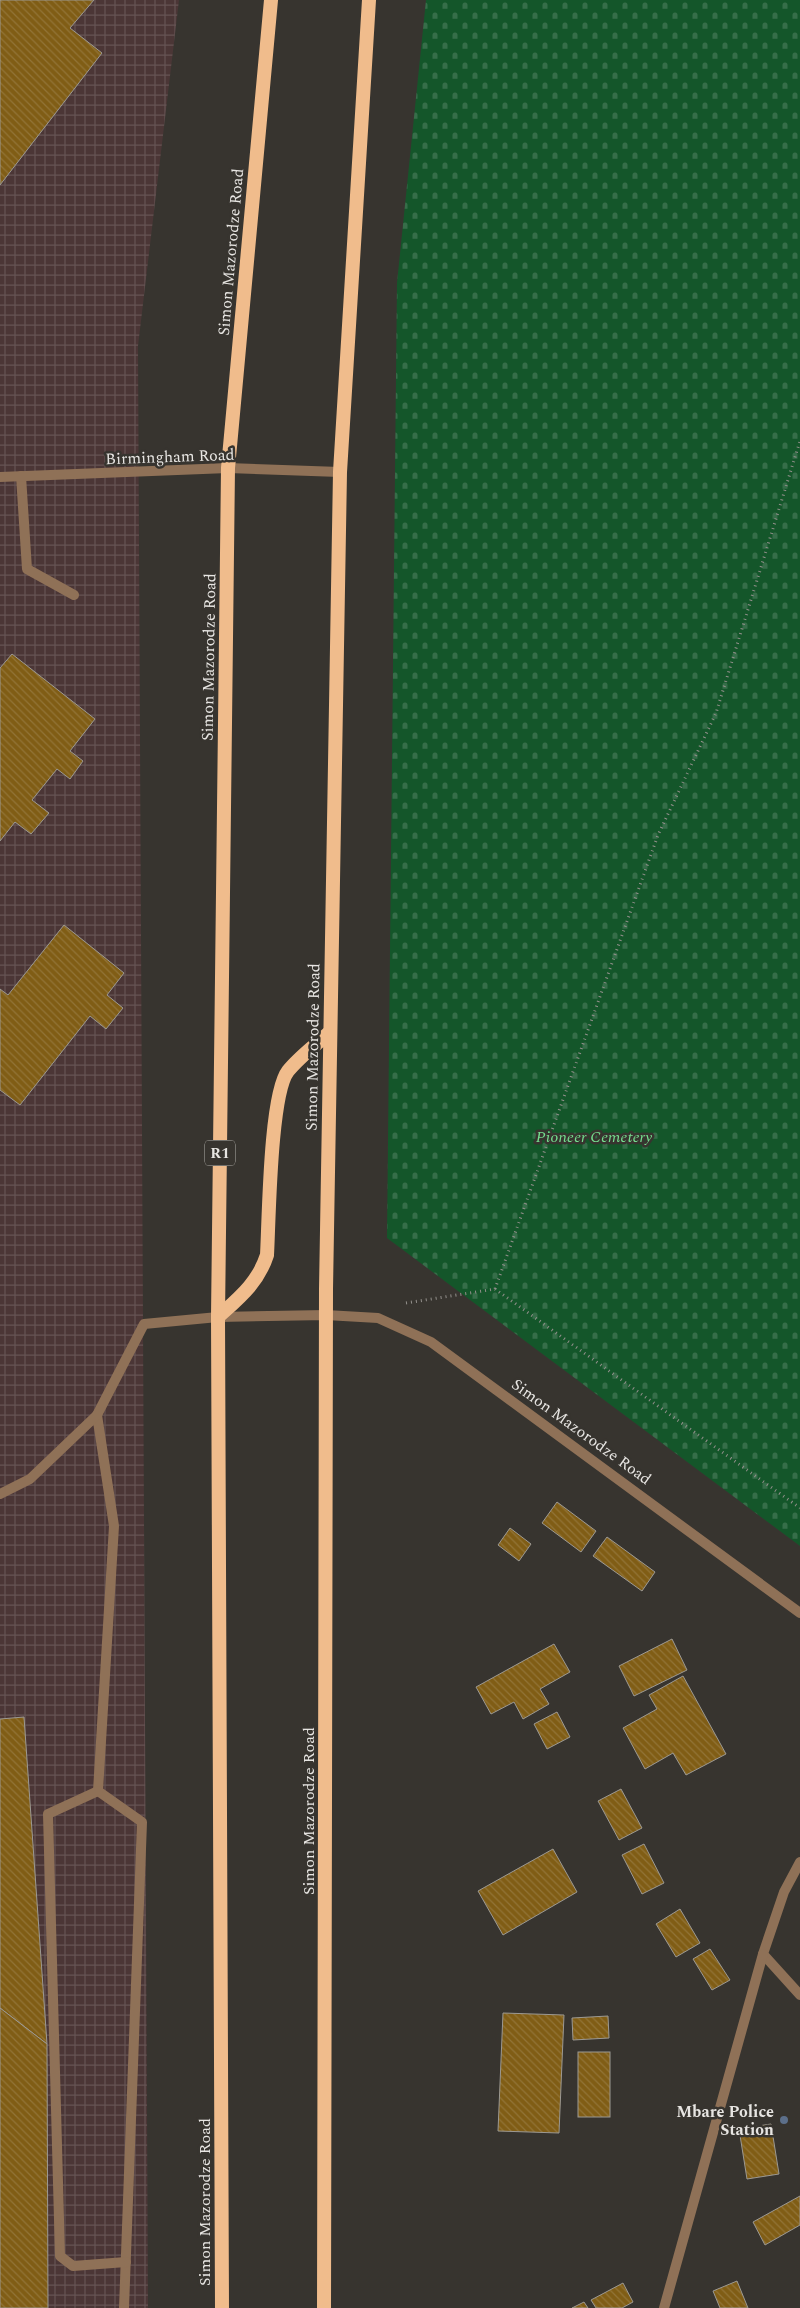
<svg xmlns="http://www.w3.org/2000/svg" width="800" height="2308" viewBox="0 0 800 2308" font-family="Spectral,serif">
  <style>
    .industrial { fill: url(#industrial-grid) }
    .cemetery { fill: url(#cemetery-stones) }
    .building { fill: url(#building-back-hatch); stroke: #9c9993 }
    .lines { fill: none; stroke-linecap: round; stroke-linejoin: round }
    .path { stroke: #93908c; stroke-width: 3; stroke-dasharray: 1 4; stroke-linecap: butt }
    .service { stroke: #8f7157; stroke-width: 10 }
    .minor { stroke: #8f7157; stroke-width: 10 }
    .trunk { stroke: #f0bc8c; stroke-width: 14 }
    .service-dot { fill: #5c6f8a; stroke: #37342f; stroke-width: 2 }
    .labels { text-anchor: middle; stroke-width: 5; stroke-linejoin: round; paint-order: stroke }
    .shield { fill: #37342f; stroke: #b2b0ac; stroke-width: 1 }
    .shield-label { font-size: 15px; font-weight: bold; fill: #e7e5e2 }
    .street-label { font-size: 16px; fill: #e7e5e2; stroke: #37342f }
    .park-label { font-size: 16px; font-style: italic; fill: #75de8f; stroke: #37342f }
    .poi-label { font-size: 16px; font-weight: bold; fill: #e7e5e2; stroke: #37342f; text-anchor: end }
  </style>
  <defs>
    <pattern id="industrial-grid" width="8" height="8" patternUnits="userSpaceOnUse" patternTransform="scale(1.25)"><rect width="8" height="8" fill="#4b3636"/><path d="M0 4h8M4 0v8" fill="none" stroke="#655353"/></pattern>
    <pattern id="cemetery-stones" width="16" height="16" patternUnits="userSpaceOnUse" patternTransform="scale(1.25)"><rect width="16" height="16" fill="#14562a"/><path d="M2 7V4a2 2 0 0 1 4 0v3zM10 15v-3a2 2 0 0 1 4 0v3z" fill="#366e49"/></pattern>
    <pattern id="building-back-hatch" width="6" height="6" patternUnits="userSpaceOnUse" patternTransform="scale(1.25)"><rect width="6" height="6" fill="#805d15"/><path d="M-1 5l2 2M0 0l6 6M5-1l2 2" fill="none" stroke="#927437"/></pattern>
  </defs>
  <rect width="100%" height="100%" fill="#37342f"/>
  <polygon class="industrial" points="0,0 179,0 138,346 148,2308 0,2308"/>
  <polygon class="cemetery" points="426,0 800,0 800,1546 387,1238 397,283"/>
  <g class="building">
    <polygon points="0,0 94,0 70,28 102,53 0,185"/>
    <polygon points="12,654 95,719 70,751 83,761 70,779 57,769 32,800 49,813 31,834 15,822 0,841 0,668"/>
    <polygon points="64,925 124,973 107,995 123,1008 106,1029 90,1016 20,1105 0,1090 0,989 8,995"/>
    <polygon points="557,1502 596,1531 581,1552 542,1523"/>
    <polygon points="510,1528 531,1544 519,1561 498,1545"/>
    <polygon points="607,1537 655,1572 642,1591 593,1556"/>
    <polygon points="672,1639 687,1670 634,1696 619,1666"/>
    <polygon points="554,1644 570,1672 540,1689 549,1704 523,1719 514,1702 491,1714 476,1687"/>
    <polygon points="683,1676 726,1754 686,1775 673,1753 645,1769 623,1728 657,1709 649,1695"/>
    <polygon points="557,1712 570,1737 547,1749 534,1724"/>
    <polygon points="24,1717 47,2044 0,2008 0,1719"/>
    <polygon points="621,1789 642,1828 619,1840 598,1801"/>
    <polygon points="644,1844 664,1883 642,1894 622,1855"/>
    <polygon points="553,1849 577,1892 503,1935 478,1891"/>
    <polygon points="680,1909 700,1943 676,1957 656,1924"/>
    <polygon points="710,1949 730,1980 712,1990 693,1959"/>
    <polygon points="0,2008 47,2044 48,2308 0,2308"/>
    <polygon points="503,2013 564,2015 559,2133 498,2131"/>
    <polygon points="608,2016 609,2038 573,2040 572,2018"/>
    <rect x="578" y="2052" width="32" height="65"/>
    <polygon points="771,2124 779,2174 747,2179 739,2129"/>
    <polygon points="800,2196 800,2225 765,2245 753,2222"/>
    <polygon points="737,2281 748,2308 720,2308 713,2291"/>
    <polygon points="623,2283 633,2302 622,2308 596,2308 591,2300"/>
    <polygon points="584,2302 588,2308 572,2308"/>
  </g>
  <g class="lines">
    <g class="path">
      <polyline points="495,1289 658,835 716,713 800,441"/>
      <polyline points="406,1303 495,1289 800,1508"/>
    </g>
    <g class="service">
      <polyline points="21,476 27,569 74,595"/>
      <polyline points="97,1415 114,1526 98,1791 142,1822 124,2308"/>
      <polyline points="0,1494 30,1479 97,1415 144,1324 218,1317"/>
      <polyline points="98,1791 48,1814 60,2256 73,2266 126,2262"/>
      <polyline points="800,1862 784,1892 763,1954 800,1995"/>
      <polyline points="664,2308 763,1954"/>
    </g>
    <g class="minor">
      <polyline points="0,477 228,468 340,472"/>
      <polyline points="218,1317 326,1315 378,1318 431,1342 800,1613"/>
    </g>
    <g class="trunk">
      <path d="M218,1317C239,1298 258,1283 267,1255C269,1220 270,1094 288,1071C300,1056 317,1044 330,1032"/>
      <polyline points="222,2308 218,1317 228,468 271,0"/>
      <polyline points="324,2308 326,1289 340,472 369,0"/>
    </g>
  </g>
  <circle class="service-dot" cx="784" cy="2120" r="5"/>
  <g class="labels">
    <rect class="shield" x="205" y="1140.5" width="30" height="25" rx="4"/>
    <g class="shield-label">
      <text x="220" y="1158">R1</text>
    </g>
    <g class="street-label">
      <text transform="translate(230 252) rotate(-85)" y="6">Simon Mazorodze Road</text>
      <text transform="translate(170 456) rotate(-2)" y="6">Birmingham Road</text>
      <text transform="translate(208 657) rotate(-89)" y="6">Simon Mazorodze Road</text>
      <text transform="translate(312 1047) rotate(-89)" y="6">Simon Mazorodze Road</text>
      <text transform="translate(582 1431) rotate(36)" y="6">Simon Mazorodze Road</text>
      <text transform="translate(308 1811) rotate(-90)" y="6">Simon Mazorodze Road</text>
      <text transform="translate(204 2202) rotate(-90)" y="6">Simon Mazorodze Road</text>
    </g>
    <g class="park-label">
      <text x="594" y="1142">Pioneer Cemetery</text>
    </g>
    <g class="poi-label">
      <text x="774" y="2117">Mbare Police<tspan x="774" dy="18">Station</tspan></text>
    </g>
  </g>
</svg>
